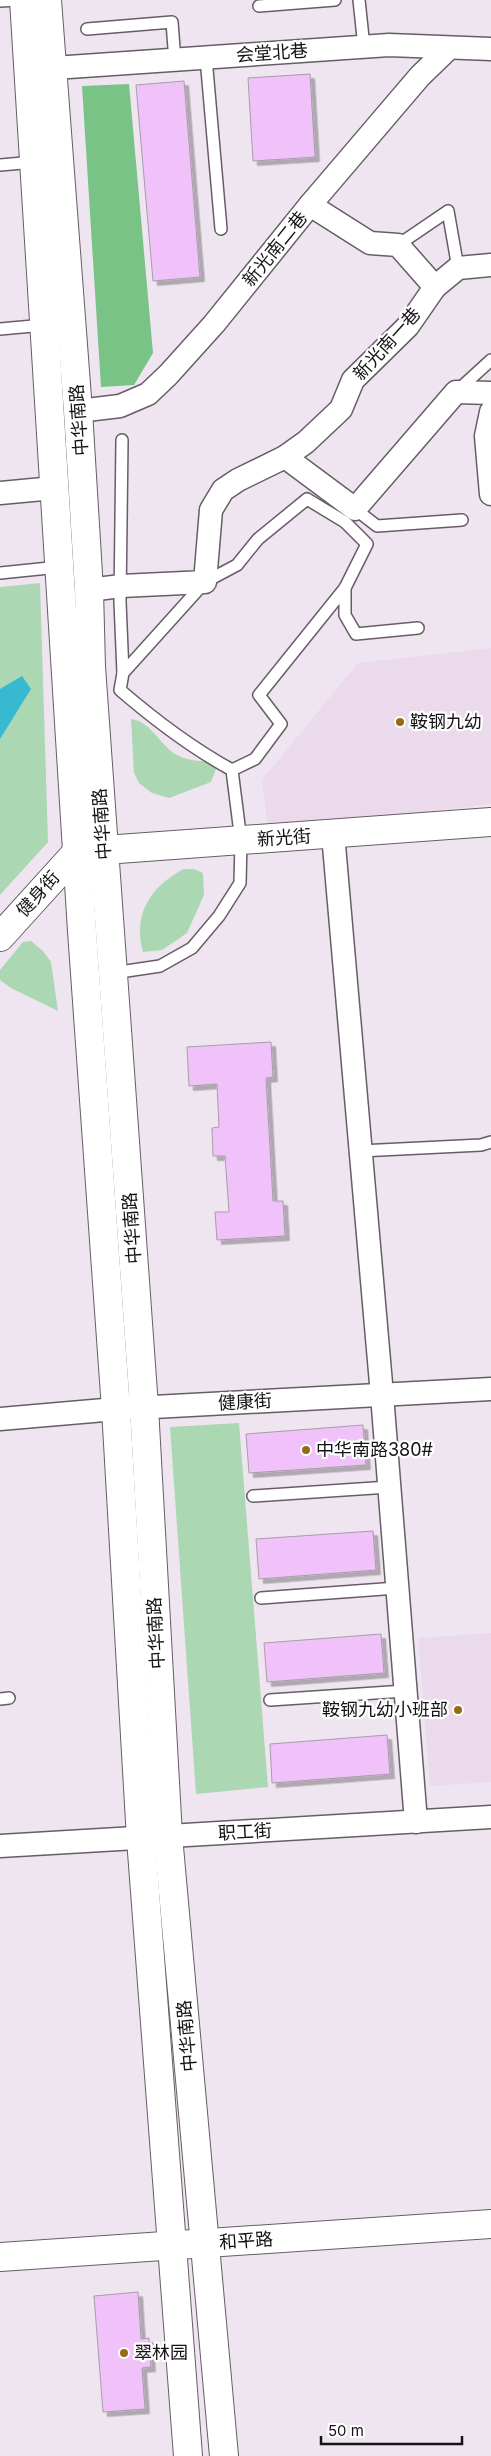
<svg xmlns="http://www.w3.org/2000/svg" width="491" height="2456" viewBox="0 0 491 2456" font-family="Inter,'Noto Sans SC',sans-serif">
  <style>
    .built { fill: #eadaec }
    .green { fill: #abd7b2 }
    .forest { fill: #79c387 }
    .water { fill: #37b9d2 }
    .building { fill: #f1c1f9; stroke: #a79da8; filter: url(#shadow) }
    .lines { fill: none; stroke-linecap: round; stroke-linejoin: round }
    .lane-casing { stroke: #665d67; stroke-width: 14 }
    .street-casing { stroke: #665d67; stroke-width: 25 }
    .secondary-casing { stroke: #665d67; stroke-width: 30 }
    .lane { stroke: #fff; stroke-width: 11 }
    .street { stroke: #fff; stroke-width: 22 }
    .secondary { stroke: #fff; stroke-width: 28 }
    .poi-dot { fill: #976a18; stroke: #fff; stroke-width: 2 }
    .labels { text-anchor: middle; stroke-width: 4.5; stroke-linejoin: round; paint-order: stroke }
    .street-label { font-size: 18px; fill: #151216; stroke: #fff }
    .poi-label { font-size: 18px; fill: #151216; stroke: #fff; text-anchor: start }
  </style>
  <defs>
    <filter id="shadow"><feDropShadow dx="4.5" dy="4.5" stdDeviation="0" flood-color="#0004"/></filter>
  </defs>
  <rect width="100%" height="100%" fill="#efe5f0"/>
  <g class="built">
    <polygon points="491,648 491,804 268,830 262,780 358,663"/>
    <polygon points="491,1633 491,1782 430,1786 418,1638"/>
  </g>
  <g class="green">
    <polygon points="40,583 48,842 0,895 0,587"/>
    <path d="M131,719C151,721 160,746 177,755C188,761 201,761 212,762L216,769L211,782L169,798L152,793L139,783L134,773Z"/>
    <path d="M184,869H194L203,873L204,895L187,933L162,950L143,952C132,914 151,886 184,869Z"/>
    <polygon points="31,941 43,951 51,962 58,1011 11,988 0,980 0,970 23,942"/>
    <polygon points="239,1423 268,1787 196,1794 170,1427"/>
  </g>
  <polygon class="forest" points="129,84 153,353 134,385 101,387 82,86"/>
  <polygon class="water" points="22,676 31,689 0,739 0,689"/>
  <g class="building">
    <polygon points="310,74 315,157 253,161 248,78"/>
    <polygon points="184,81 200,277 153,281 136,85"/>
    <polygon points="271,1042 273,1077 266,1078 273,1201 283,1201 285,1236 217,1240 215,1212 229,1212 225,1156 213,1156 212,1128 219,1127 217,1084 189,1086 187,1047"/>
    <polygon points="363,1425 366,1465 249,1473 246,1434"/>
    <polygon points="373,1531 376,1570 259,1579 256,1539"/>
    <polygon points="381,1634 384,1673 267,1682 264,1643"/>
    <polygon points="387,1735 390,1774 272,1783 270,1744"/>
    <polygon points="138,2292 141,2339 149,2338 151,2367 142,2368 145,2409 103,2412 94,2296"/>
  </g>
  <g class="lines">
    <g class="lane-casing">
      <g id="lane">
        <polyline points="359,0 364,47"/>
        <polyline points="0,1 19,0"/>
        <polyline points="259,6 335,0"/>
        <polyline points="87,29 172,22 175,61"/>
        <polyline points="206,58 221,229"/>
        <polyline points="0,165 34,162"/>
        <polyline points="398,245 448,211 458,268"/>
        <polyline points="0,329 44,325"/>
        <polyline points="457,391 491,360"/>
        <polyline points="122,440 120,602 123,673"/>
        <polyline points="355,509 377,526 462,520"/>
        <polyline points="0,573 59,567"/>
        <polyline points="345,588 345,615 356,634 418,628"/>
        <path d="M113,973L160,966L192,948L219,916L240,883L241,841L232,770C190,747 156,721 120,690L123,673L205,582L237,565L258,539L307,499L345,522L367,544L345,588L259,695L281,724L255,759L232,770"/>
        <polyline points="360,1151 481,1145 491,1142"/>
        <polyline points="253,1496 389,1487"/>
        <polyline points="261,1598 397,1588"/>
        <polyline points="0,1699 9,1698"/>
        <polyline points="270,1700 405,1691"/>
      </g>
    </g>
    <g class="street-casing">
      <g id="street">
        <polyline points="54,68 389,45 491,49"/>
        <polyline points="310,205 370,243 398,245 435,287"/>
        <polyline points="78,411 120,406 148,394 168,375 214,324 310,205 420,76 449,48"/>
        <polyline points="491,412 486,436 491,494"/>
        <polyline points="285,457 355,509 456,392 491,393"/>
        <polyline points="0,493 54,488"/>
        <polyline points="89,590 121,586 205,582 211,510 223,490 238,480 285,457 306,442 341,409 353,380 408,326 435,287 458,268 491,265"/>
        <polyline points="333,834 382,1395 416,1822"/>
        <polyline points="0,1419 116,1409 491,1389"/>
        <polyline points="0,1846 491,1817"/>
      </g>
    </g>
    <g class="secondary-casing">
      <g id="secondary">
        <polyline points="24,0 82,931 116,1409 141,1839 188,2456"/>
        <polyline points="47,0 78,411 89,590 91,667 144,1407 168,1836 224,2456"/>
        <polyline points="0,937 77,852 491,822"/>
        <polyline points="0,2257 491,2224"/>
      </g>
    </g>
    <use href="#lane" class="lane"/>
    <use href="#street" class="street"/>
    <use href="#secondary" class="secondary"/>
  </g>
  <g class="poi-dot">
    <circle cx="400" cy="722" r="5"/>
    <circle cx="306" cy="1450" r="5"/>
    <circle cx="458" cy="1710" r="5"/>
    <circle cx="124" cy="2353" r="5"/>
  </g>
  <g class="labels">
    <g class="street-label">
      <text transform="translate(272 53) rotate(-4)" y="6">会堂北巷</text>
      <text transform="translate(275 249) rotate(-51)" y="6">新光南二巷</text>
      <text transform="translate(387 344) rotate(-48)" y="6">新光南一巷</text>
      <text transform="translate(79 420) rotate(-94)" y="6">中华南路</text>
      <text transform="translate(102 824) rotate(-94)" y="6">中华南路</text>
      <text transform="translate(284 838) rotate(-4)" y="6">新光街</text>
      <text transform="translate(38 894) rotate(-48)" y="6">健身街</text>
      <text transform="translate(132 1228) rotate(-94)" y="6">中华南路</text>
      <text transform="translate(245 1402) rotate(-3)" y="6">健康街</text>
      <text transform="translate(156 1633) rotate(-93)" y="6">中华南路</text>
      <text transform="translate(245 1832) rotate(-3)" y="6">职工街</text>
      <text transform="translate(187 2036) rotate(-95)" y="6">中华南路</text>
      <text transform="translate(246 2241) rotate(-4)" y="6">和平路</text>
    </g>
    <g class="poi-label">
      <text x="410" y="728">鞍钢九幼</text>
      <text x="316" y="1456">中华南路380#</text>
      <text x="448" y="1716" text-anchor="end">鞍钢九幼小班部</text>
      <text x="134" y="2359">翠林园</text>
    </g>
  </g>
  <path d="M321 2436v8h141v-8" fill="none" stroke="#151216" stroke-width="2.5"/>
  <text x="328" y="2436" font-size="15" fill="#151216" stroke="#ffffff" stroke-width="4" paint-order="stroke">50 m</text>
</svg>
